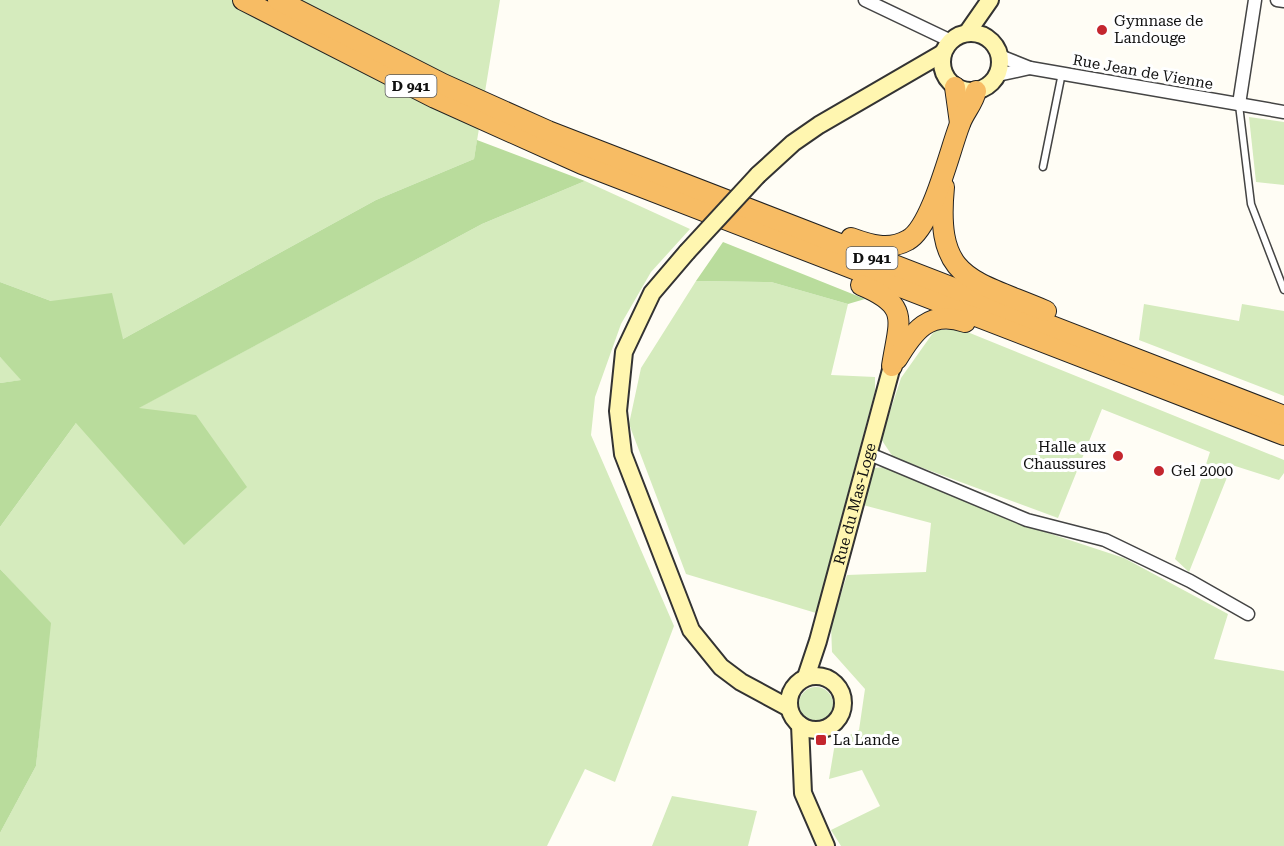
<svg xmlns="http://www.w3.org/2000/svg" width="1284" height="846" viewBox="0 0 1284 846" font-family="'Roboto Serif',serif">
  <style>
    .green { fill: #d5ebbd }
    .forest { fill: #b9dc9c }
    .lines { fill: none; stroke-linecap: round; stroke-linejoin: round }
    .service-casing { stroke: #444; stroke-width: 9 }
    .minor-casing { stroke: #444; stroke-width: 15 }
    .secondary-casing { stroke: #333; stroke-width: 20 }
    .trunk-casing { stroke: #222; stroke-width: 22 }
    .service { stroke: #fff; stroke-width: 6 }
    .minor { stroke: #fff; stroke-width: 12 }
    .secondary { stroke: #fff6b0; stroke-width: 16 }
    .trunk { stroke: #f7bc64; stroke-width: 20 }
    .secondary-bridge-casing { stroke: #333; stroke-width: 20; stroke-linecap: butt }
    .secondary-bridge { stroke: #fff6b0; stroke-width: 16 }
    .poi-dot { fill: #c4262e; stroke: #fff; stroke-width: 2 }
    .labels { text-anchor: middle; stroke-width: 6; stroke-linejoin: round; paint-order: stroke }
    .shield { fill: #fff; stroke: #585858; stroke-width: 1.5 }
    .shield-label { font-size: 14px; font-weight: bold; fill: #111 }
    .poi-label { font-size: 15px; fill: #111; stroke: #fff; text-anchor: start }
    .street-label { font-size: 15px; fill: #111; stroke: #fff }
  </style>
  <rect width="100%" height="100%" fill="#fffdf5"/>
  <g class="green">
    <polygon points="0,0 500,0 474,159 376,200 123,339 51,301 0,282"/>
    <polygon points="1249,117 1284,122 1284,185 1256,182"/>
    <polygon points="585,181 690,229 651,272 621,324 595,397 591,435 674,626 615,782 585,769 547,846 0,846 0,833 36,766 50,623 0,569 0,527 76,423 138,408 482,224"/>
    <polygon points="696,281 771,282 848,304 831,375 875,377 875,391 816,613 686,574 629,424 641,368"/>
    <polygon points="1144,304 1239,321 1242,304 1284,311 1284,396 1139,340"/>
    <polygon points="960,329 1284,460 1284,473 1279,480 1232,465 1189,572 1175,559 1210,452 1102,409 1058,518 893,457 881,439 901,378 935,330"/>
    <polygon points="0,357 22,380 0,383"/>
    <polygon points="886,467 1033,528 1124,558 1228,614 1214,659 1284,671 1284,846 841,846 831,830 880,806 862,770 829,779 835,743 859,730 865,689 832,652 831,625 847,575 926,572 931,523 863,505 873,468"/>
    <circle cx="816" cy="704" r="17"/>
    <polygon points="672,796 757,811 748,846 652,846"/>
  </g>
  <g class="forest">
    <polygon points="477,140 585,181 482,224 139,408 196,415 247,487 184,545 76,423 0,527 0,383 21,380 0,357 0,282 51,301 112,293 123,339 376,200 474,159"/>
    <polygon points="723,242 865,299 848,304 771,282 696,281"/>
    <polygon points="0,569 51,623 36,766 0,833"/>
  </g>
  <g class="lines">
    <g class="service-casing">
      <g id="service">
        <polyline points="1239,105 1251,204 1284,290"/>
        <polyline points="1043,167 1062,73"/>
      </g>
    </g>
    <g class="minor-casing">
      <g id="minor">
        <polyline points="865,0 951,41"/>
        <polyline points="1277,0 1284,1"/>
        <polyline points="1000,56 1030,68 1284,112"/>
        <polyline points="998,75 1030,68"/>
        <polyline points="1239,104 1255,0"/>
        <polyline points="867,453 1027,520 1105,540 1190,581 1248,614"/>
      </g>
    </g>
    <g class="secondary-casing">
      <g id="secondary">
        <circle cx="971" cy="62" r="29"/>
        <polyline points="967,33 990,0"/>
        <polyline points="758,175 793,143 819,125 943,53"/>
        <polyline points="687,252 652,293 624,352 618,411 623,454 691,630 721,667 741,682 789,708"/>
        <circle cx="816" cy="703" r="27"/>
        <path id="s1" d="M806,677L818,641L892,366"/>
        <polyline points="800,725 803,793 826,846"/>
      </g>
    </g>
    <g class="trunk-casing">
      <g id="trunk">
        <polyline points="243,0 435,98 582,164 1284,435"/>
        <polyline points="278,0 443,84 548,131 1284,416"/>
        <polyline points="955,87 960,123"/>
        <path d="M944,187C935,281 971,279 1046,311"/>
        <path d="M851,238C870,245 889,251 908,240C932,227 950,149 960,124C964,112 973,104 976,91"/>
        <path d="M861,285C911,306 899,320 892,366"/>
        <path d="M897,359C913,332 929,309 965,322"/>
      </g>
    </g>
    <use href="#service" class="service"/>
    <use href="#minor" class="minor"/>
    <use href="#secondary" class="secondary"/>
    <use href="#trunk" class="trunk"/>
    <g class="secondary-bridge-casing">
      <polyline id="secondary-bridge" points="687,252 758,175"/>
    </g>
    <use href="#secondary-bridge" class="secondary-bridge"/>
  </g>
  <g class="poi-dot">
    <circle cx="1102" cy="30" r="6"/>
    <circle cx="1118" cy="456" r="6"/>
    <circle cx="1159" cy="471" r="6"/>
    <rect x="815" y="734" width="12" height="12" rx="3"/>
  </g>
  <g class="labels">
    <g class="shield">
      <rect x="385.5" y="75" width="51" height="22" rx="4.5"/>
      <rect x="846.5" y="247" width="51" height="22" rx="4.5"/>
    </g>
    <g class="shield-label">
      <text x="411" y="91">D 941</text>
      <text x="872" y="263">D 941</text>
    </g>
    <g class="poi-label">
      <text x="1114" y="26">Gymnase de<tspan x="1114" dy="17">Landouge</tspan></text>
      <text x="1106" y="452" text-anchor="end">Halle aux<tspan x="1106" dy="17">Chaussures</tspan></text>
      <text x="1171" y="476">Gel 2000</text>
      <text x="833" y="745">La Lande</text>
    </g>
    <g class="street-label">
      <text transform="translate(1143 72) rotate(10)" y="5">Rue Jean de Vienne</text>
      <text dy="5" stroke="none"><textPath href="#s1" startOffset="180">Rue du Mas-Loge</textPath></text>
    </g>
  </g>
</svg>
